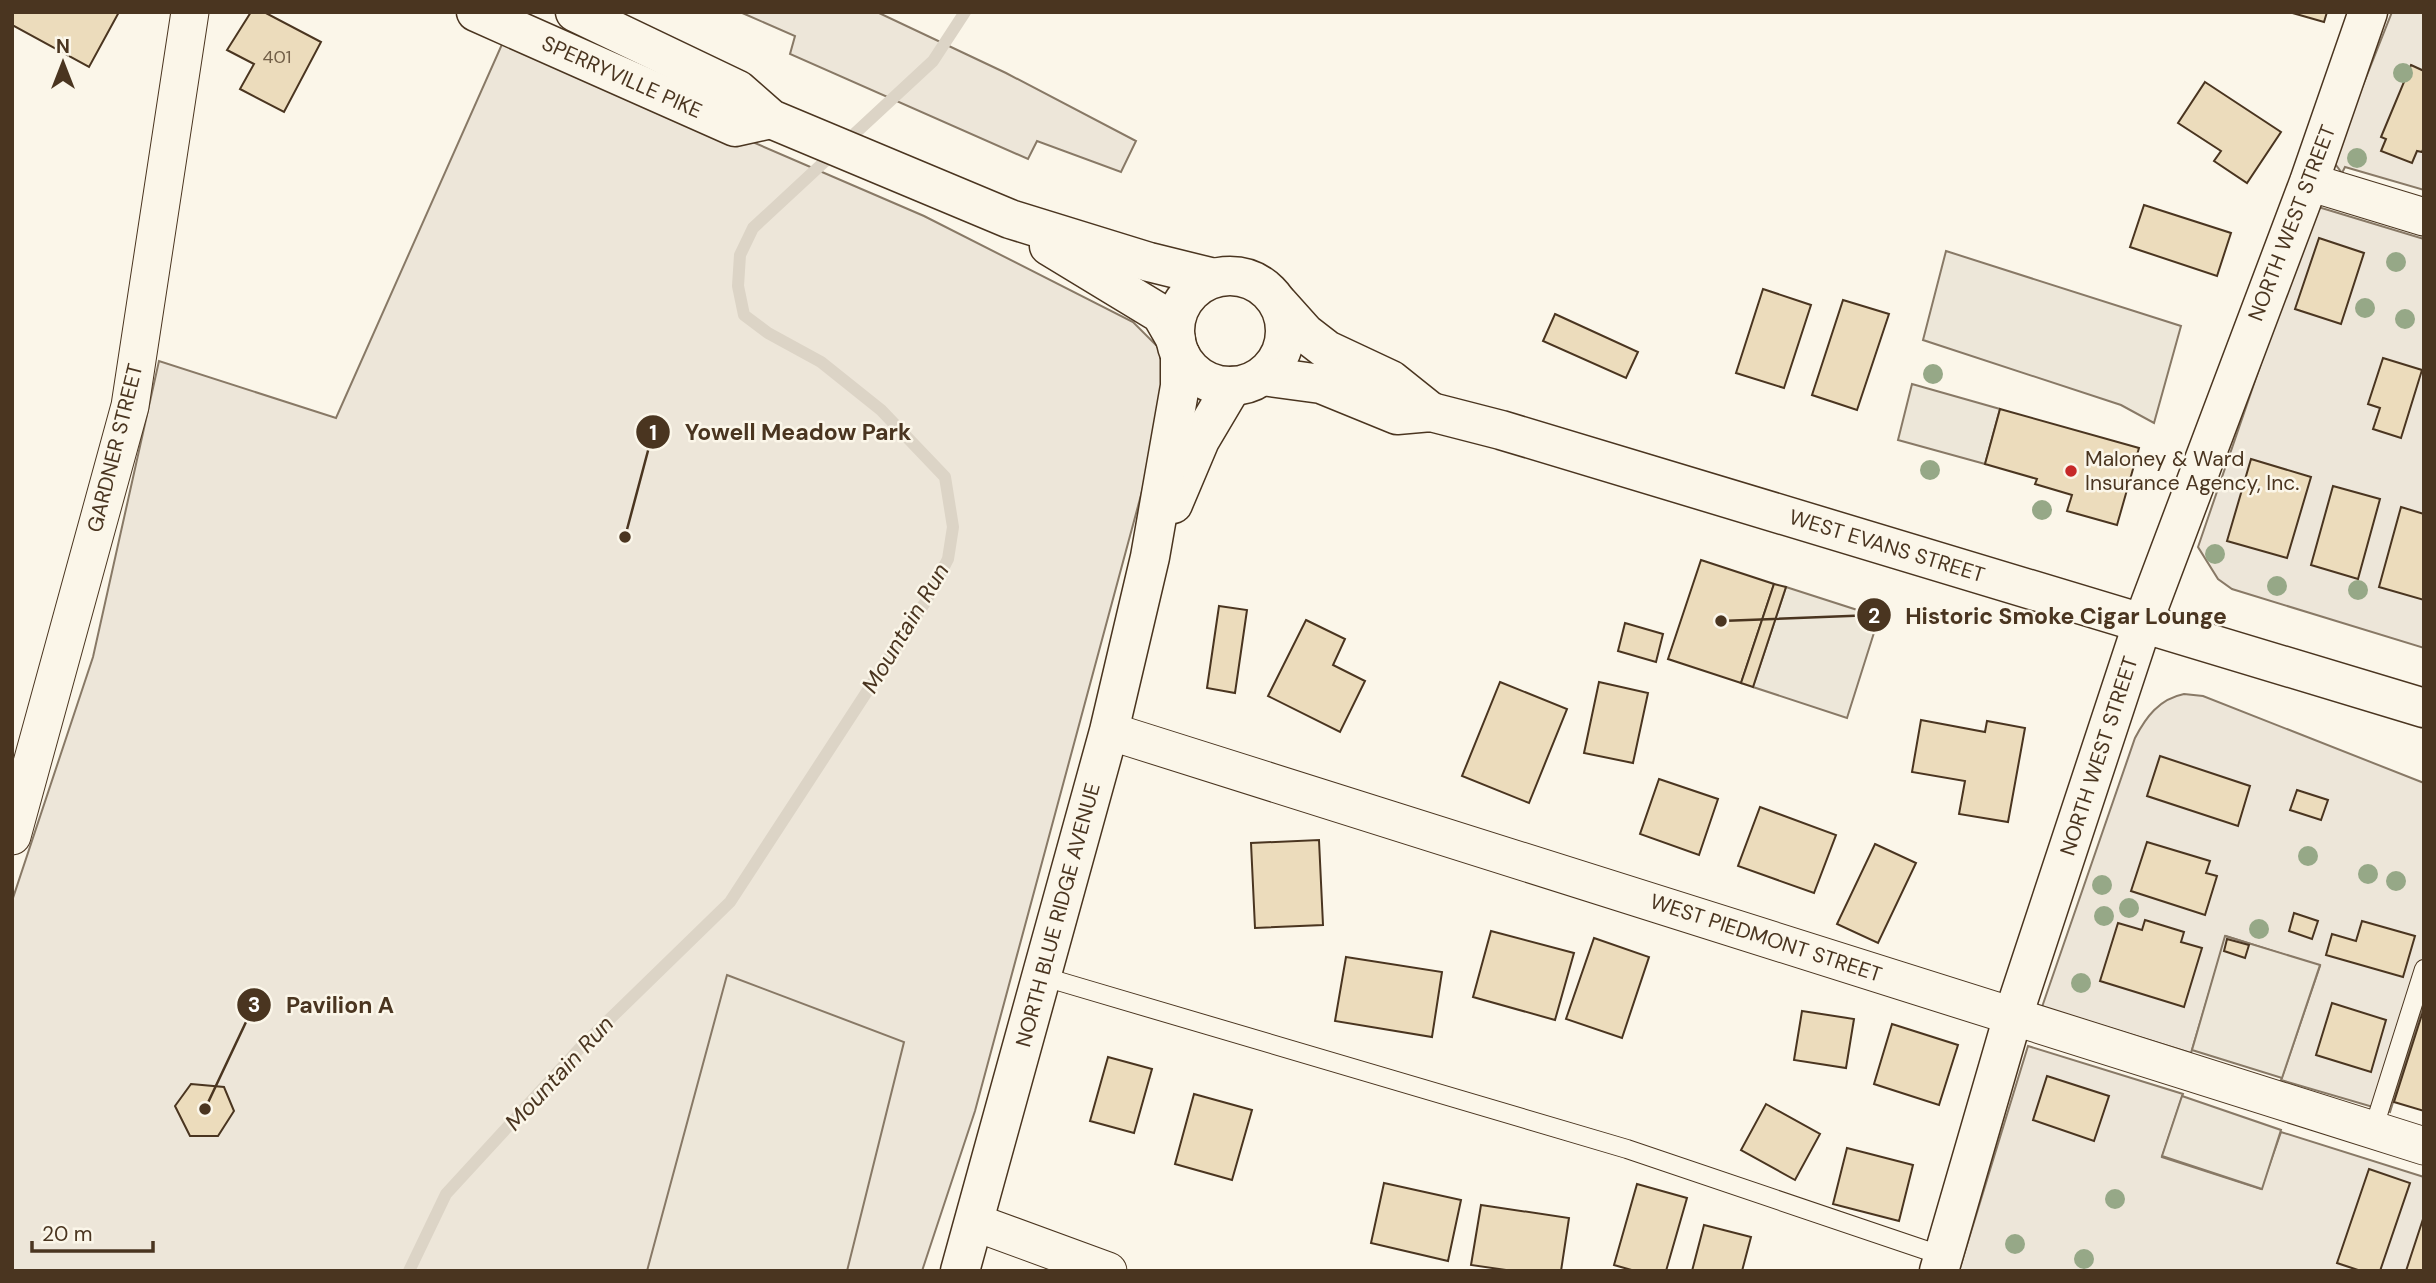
<svg xmlns="http://www.w3.org/2000/svg" width="2436" height="1283" viewBox="0 0 2436 1283" font-family="'DM Sans',sans-serif">
  <style>
    .green { fill: #ede6d9; stroke: #887966; stroke-width: 2 }
    .parking { fill: #ede7d9; stroke: #887966; stroke-width: 2 }
    .lines { fill: none; stroke-linecap: round; stroke-linejoin: round }
    .stream { stroke: #dcd4c6; stroke-width: 12 }
    .building { fill: #ecdcbc; stroke: #4a3520; stroke-width: 2 }
    .lane-casing { stroke: #4a3520; stroke-width: 20 }
    .street-casing { stroke: #4a3520; stroke-width: 39 }
    .secondary-casing { stroke: #4a3520; stroke-width: 41 }
    .primary-casing { stroke: #4a3520; stroke-width: 41 }
    .lane { stroke: #fbf6e9; stroke-width: 18 }
    .street { stroke: #fbf6e9; stroke-width: 37 }
    .secondary { stroke: #fbf6e9; stroke-width: 38 }
    .primary { stroke: #fbf6e9; stroke-width: 38 }
    .tree { fill: #96a887 }
    .poi-dot { fill: #c62828; stroke: #fbf6e9; stroke-width: 2.5 }
    .labels { text-anchor: middle; stroke-width: 5; stroke-linejoin: round; paint-order: stroke }
    .number-label { font-size: 18px; fill: #725f47 }
    .street-label { font-size: 21px; fill: #4a3520; stroke: #fbf6e9 }
    .poi-label { font-size: 21px; fill: #4a3520; stroke: #fbf6e9; text-anchor: start }
    .water-label { font-size: 23px; font-style: italic; fill: #4a3520; stroke: #fbf6e9 }
    .leader { fill: none; stroke: #4a3520; stroke-width: 2.5 }
    .callout-dot { fill: #4a3520; stroke: #fbf6e9; stroke-width: 2.5 }
    .mark-label { font-size: 21px; text-anchor: middle; font-weight: bold; fill: #fff }
    .callout-label { font-size: 23px; text-anchor: middle; font-weight: bold; fill: #4a3520; stroke: #fbf6e9; stroke-width: 5; stroke-linejoin: round; paint-order: stroke }
  </style>
  <rect width="100%" height="100%" fill="#fbf6e9"/>
  <g class="green">
    <polygon points="740,12 877,12 1006,73 1136,141 1121,172 1037,141 1028,159 790,54 795,36"/>
    <polygon points="2392,12 2424,12 2424,190 2345,167 2342,173 2333,161"/>
    <polygon points="503,42 639,93 924,216 1133,322 1159,348 1172,380 975,1111 922,1271 12,1271 12,901 93,657 159,361 336,418"/>
    <polygon points="2315,206 2424,239 2424,648 2232,589 2218,579 2198,547"/>
    <path d="M2184,694L2203,696L2424,783V1002L2390,1112L2281,1080L2320,966L2226,936L2191,1053L2042,1007L2135,738C2146,717 2159,699 2184,694Z"/>
    <polygon points="2028,1046 2183,1094 2162,1157 2261,1189 2281,1132 2424,1177 2424,1271 1959,1271"/>
  </g>
  <g class="parking">
    <polygon points="1946,251 2181,326 2154,423 2121,405 1923,340"/>
    <polygon points="1912,384 2000,409 1985,464 1898,440"/>
    <polygon points="1786,587 1879,617 1847,718 1753,687"/>
    <polygon points="2225,936 2320,965 2282,1078 2192,1050"/>
    <polygon points="727,975 904,1042 847,1271 647,1271"/>
    <polygon points="2182,1096 2281,1130 2262,1189 2162,1156"/>
  </g>
  <g class="lines">
    <polyline class="stream" points="409,1271 446,1194 581,1047 730,902 926,601 948,559 953,527 945,477 881,410 821,362 768,333 744,315 738,286 740,255 753,228 933,61 965,12"/>
  </g>
  <g class="building">
    <polygon points="12,12 119,12 89,67 12,25"/>
    <polygon points="251,12 264,12 321,42 284,112 240,89 254,64 227,50"/>
    <polygon points="2289,12 2327,12 2324,22"/>
    <polygon points="2411,65 2424,71 2424,147 2422,152 2417,151 2412,163 2381,151 2386,139 2381,137"/>
    <polygon points="2205,82 2281,132 2247,183 2214,161 2221,151 2178,123"/>
    <polygon points="2144,205 2231,233 2217,276 2130,247"/>
    <polygon points="2319,238 2364,253 2341,324 2295,309"/>
    <polygon points="1763,289 1811,305 1784,388 1736,373"/>
    <polygon points="1843,300 1889,314 1857,410 1812,395"/>
    <polygon points="1555,314 1638,352 1626,378 1543,341"/>
    <polygon points="2383,358 2422,370 2401,438 2373,429 2380,408 2368,404"/>
    <polygon points="2000,409 2139,448 2117,525 2067,511 2072,495 2035,484 2037,479 1985,464"/>
    <polygon points="2251,459 2311,477 2287,558 2227,541"/>
    <polygon points="2333,486 2380,499 2358,579 2311,565"/>
    <polygon points="2401,507 2424,514 2424,600 2379,587"/>
    <polygon points="1701,560 1774,584 1741,683 1668,659"/>
    <polygon points="1774,584 1786,587 1753,687 1741,683"/>
    <polygon points="1219,606 1247,610 1235,693 1207,688"/>
    <polygon points="1306,620 1345,639 1333,665 1365,681 1340,732 1268,696"/>
    <polygon points="1625,623 1663,634 1656,662 1618,651"/>
    <polygon points="1500,682 1567,709 1529,803 1462,776"/>
    <polygon points="1599,682 1648,693 1633,763 1584,753"/>
    <polygon points="1921,720 1985,732 1987,721 2025,728 2008,822 1959,814 1965,781 1912,772"/>
    <polygon points="2160,756 2250,786 2238,826 2147,796"/>
    <polygon points="1659,779 1718,799 1699,855 1640,834"/>
    <polygon points="2297,790 2328,800 2321,820 2290,810"/>
    <polygon points="1760,807 1836,835 1814,893 1738,866"/>
    <polygon points="1319,840 1323,925 1255,928 1251,843"/>
    <polygon points="2147,842 2210,861 2206,873 2217,876 2205,915 2131,891"/>
    <polygon points="1875,844 1916,863 1878,943 1837,924"/>
    <polygon points="2294,913 2318,921 2312,939 2289,931"/>
    <polygon points="2145,920 2184,932 2181,942 2202,948 2184,1007 2100,981 2118,923 2142,930"/>
    <polygon points="2362,921 2415,936 2403,977 2326,955 2332,934 2356,941"/>
    <polygon points="1491,931 1574,953 1555,1020 1473,997"/>
    <polygon points="1594,938 1649,957 1622,1038 1566,1019"/>
    <polygon points="2227,939 2249,945 2245,958 2224,951"/>
    <polygon points="1346,957 1442,972 1432,1037 1335,1021"/>
    <polygon points="2332,1003 2386,1020 2371,1072 2316,1055"/>
    <polygon points="2424,1008 2424,1111 2394,1102"/>
    <polygon points="1802,1011 1854,1019 1846,1068 1794,1060"/>
    <polygon points="1892,1024 1958,1045 1939,1105 1874,1084"/>
    <polygon points="1108,1057 1152,1069 1134,1133 1090,1121"/>
    <polygon points="2047,1076 2109,1096 2094,1141 2033,1120"/>
    <polygon points="191,1084 224,1087 234,1111 218,1136 190,1136 175,1106"/>
    <polygon points="1194,1094 1252,1110 1232,1180 1175,1164"/>
    <polygon points="1766,1104 1820,1134 1795,1180 1741,1150"/>
    <polygon points="1847,1148 1913,1165 1899,1221 1833,1204"/>
    <polygon points="2369,1169 2410,1183 2380,1271 2361,1271 2337,1263"/>
    <polygon points="1384,1183 1461,1200 1448,1261 1371,1243"/>
    <polygon points="1637,1184 1687,1198 1666,1271 1635,1271 1614,1265"/>
    <polygon points="1481,1205 1569,1218 1561,1271 1513,1271 1471,1265"/>
    <polygon points="2424,1216 2424,1271 2406,1271"/>
    <polygon points="1704,1225 1751,1237 1742,1271 1692,1271"/>
  </g>
  <g class="lines">
    <g class="lane-casing">
      <g id="lane">
        <polyline points="1041,976 1627,1149 1943,1256"/>
        <polyline points="2373,1130 2424,969"/>
      </g>
    </g>
    <g class="street-casing">
      <g id="street">
        <polyline points="2309,182 2424,217"/>
        <polyline points="1109,731 2424,1146"/>
        <polyline points="12,836 130,406 190,12"/>
        <polyline points="974,1222 1108,1271"/>
      </g>
    </g>
    <g class="secondary-casing">
      <g id="secondary">
        <polyline points="1173,504 1200,440 1232,386"/>
        <polyline points="960,1271 1109,731 1150,557 1180,386 1180,354"/>
        <polyline points="1939,1271 2013,1016 2142,625 2309,182 2368,12"/>
      </g>
    </g>
    <g class="primary-casing">
      <g id="primary">
        <polyline points="476,12 735,127 771,119"/>
        <polyline points="575,12 738,90 771,119 1010,219 1149,262 1214,278"/>
        <polyline points="1049,246 1161,314 1176,340"/>
        <circle cx="1230" cy="331" r="55"/>
        <polyline points="1279,304 1305,333 1327,350 1391,380 1431,412"/>
        <polyline points="1263,376 1321,384 1397,415 1431,412 1501,430 2424,708"/>
      </g>
    </g>
    <use href="#lane" class="lane"/>
    <use href="#street" class="street"/>
    <use href="#secondary" class="secondary"/>
    <use href="#primary" class="primary"/>
  </g>
  <g class="tree">
    <circle cx="2403" cy="73" r="10"/>
    <circle cx="2357" cy="158" r="10"/>
    <circle cx="2396" cy="262" r="10"/>
    <circle cx="2365" cy="308" r="10"/>
    <circle cx="2405" cy="319" r="10"/>
    <circle cx="1933" cy="374" r="10"/>
    <circle cx="1930" cy="470" r="10"/>
    <circle cx="2042" cy="510" r="10"/>
    <circle cx="2215" cy="554" r="10"/>
    <circle cx="2277" cy="586" r="10"/>
    <circle cx="2358" cy="590" r="10"/>
    <circle cx="2308" cy="856" r="10"/>
    <circle cx="2368" cy="874" r="10"/>
    <circle cx="2396" cy="881" r="10"/>
    <circle cx="2102" cy="885" r="10"/>
    <circle cx="2129" cy="908" r="10"/>
    <circle cx="2104" cy="916" r="10"/>
    <circle cx="2259" cy="929" r="10"/>
    <circle cx="2081" cy="983" r="10"/>
    <circle cx="2115" cy="1199" r="10"/>
    <circle cx="2015" cy="1244" r="10"/>
    <circle cx="2084" cy="1259" r="10"/>
  </g>
  <circle class="poi-dot" cx="2071" cy="471" r="7"/>
  <g class="labels">
    <g class="number-label">
      <text x="277" y="63">401</text>
    </g>
    <g class="street-label">
      <text transform="translate(622 77) rotate(24)" y="7">SPERRYVILLE PIKE</text>
      <text transform="translate(2292 223) rotate(-69)" y="7">NORTH WEST STREET</text>
      <text transform="translate(115 448) rotate(-76)" y="7">GARDNER STREET</text>
      <text transform="translate(1887 546) rotate(17)" y="7">WEST EVANS STREET</text>
      <text transform="translate(2099 756) rotate(-72)" y="7">NORTH WEST STREET</text>
      <text transform="translate(1058 915) rotate(-75)" y="7">NORTH BLUE RIDGE AVENUE</text>
      <text transform="translate(1766 938) rotate(18)" y="7">WEST PIEDMONT STREET</text>
    </g>
    <g class="poi-label">
      <text x="2085" y="466">Maloney &amp; Ward<tspan x="2085" dy="24">Insurance Agency, Inc.</tspan></text>
    </g>
    <g class="water-label">
      <text transform="translate(905 628) rotate(-59)" y="8">Mountain Run</text>
      <text transform="translate(559 1073) rotate(-47)" y="8">Mountain Run</text>
    </g>
  </g>
  <path class="leader" d="M625 537L653 432M1721 621L1874 615M205 1109L254 1005"/>
  <g class="callout-dot">
    <circle cx="625" cy="537" r="7"/>
    <circle cx="1721" cy="621" r="7"/>
    <circle cx="205" cy="1109" r="7"/>
    <circle cx="653" cy="432" r="18"/>
    <circle cx="1874" cy="615" r="18"/>
    <circle cx="254" cy="1005" r="18"/>
  </g>
  <g class="mark-label">
    <text x="653" y="440">1</text>
    <text x="1874" y="623">2</text>
    <text x="254" y="1012">3</text>
  </g>
  <g class="callout-label">
    <text x="798" y="440">Yowell Meadow Park</text>
    <text x="2066" y="624">Historic Smoke Cigar Lounge</text>
    <text x="340" y="1013">Pavilion A</text>
  </g>
  <rect width="2436" height="1283" fill="none" stroke="#4a3520" stroke-width="28"/>
  <g transform="translate(63 63)" stroke="#fbf6e9" stroke-width="5" paint-order="stroke">
  <path d="M0-5L12 26L0 18L-12 26Z" fill="#4a3520"/>
  <text y="-10" font-size="19" font-weight="bold" text-anchor="middle" fill="#4a3520">N</text>
  </g>
  <path d="M32 1241v10h121v-10" fill="none" stroke="#4a3520" stroke-width="3.5"/>
  <text x="42" y="1241" font-size="21" fill="#4a3520" stroke="#fbf6e9" stroke-width="5" paint-order="stroke">20 m</text>
</svg>
